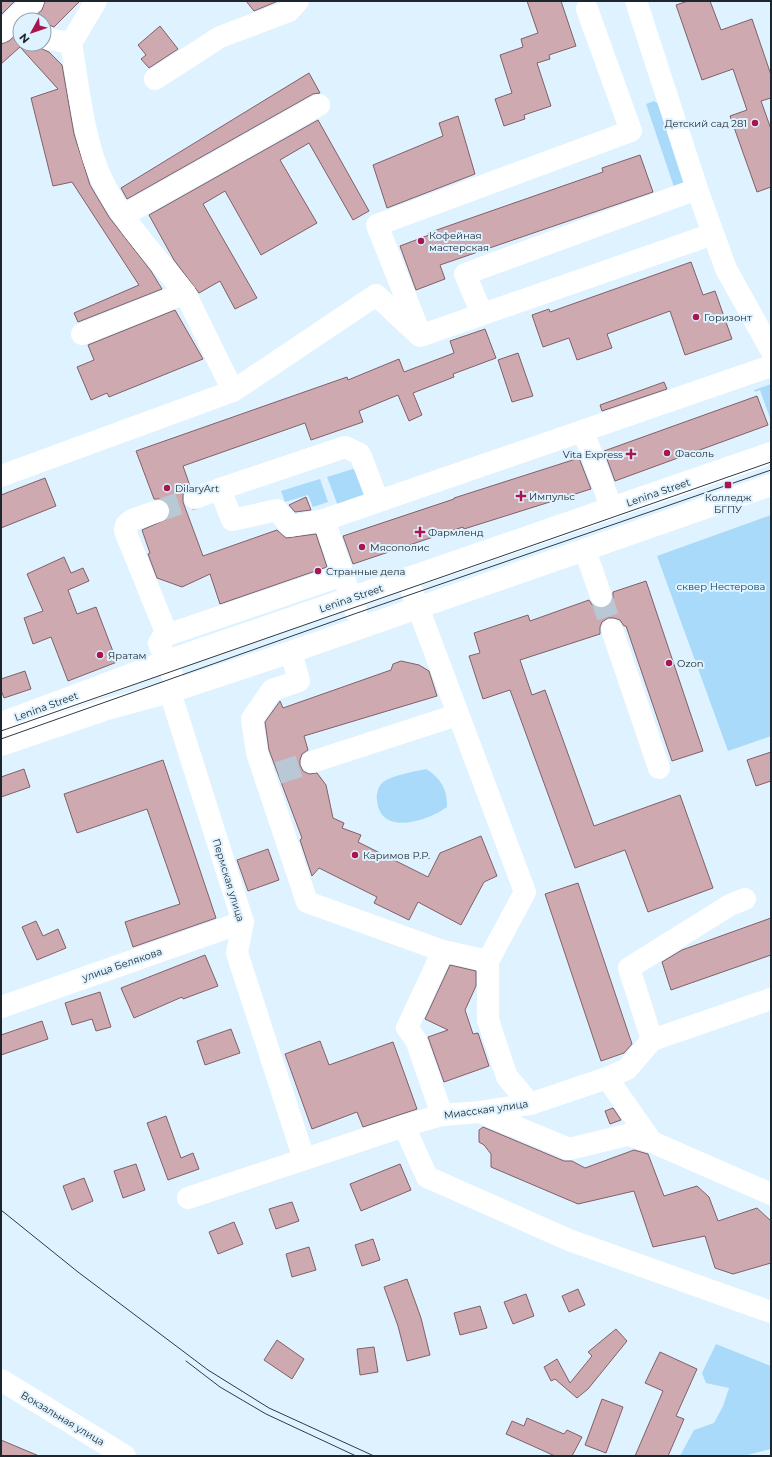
<svg xmlns="http://www.w3.org/2000/svg" width="772" height="1457" viewBox="0 0 772 1457" font-family="Montserrat,sans-serif">
  <style>
    .green { fill: #aadafa }
    .building { fill: #ceaab0; stroke: #816067 }
    .lines { fill: none; stroke-linecap: round; stroke-linejoin: round }
    .minor-tunnel { stroke: #b8c9d5; stroke-width: 22; stroke-dasharray: 22 11; stroke-linecap: butt }
    .minor { stroke: #fff; stroke-width: 22 }
    .tram { stroke: #2f3b44; stroke-width: 1 }
    .poi-dot { fill: #a9164e; stroke: #dff2ff; stroke-width: 1.5 }
    .labels { text-anchor: middle; stroke-width: 4; stroke-linejoin: round; paint-order: stroke }
    .poi-label { font-size: 10px; fill: #1b262e; stroke: #dff2ff; text-anchor: start }
    .street-label { font-size: 10px; fill: #1b262e; stroke: #dff2ff }
    .park-label { font-size: 10px; fill: #054565; stroke: #dff2ff }
  </style>
  <rect width="100%" height="100%" fill="#dff2ff"/>
  <g class="green">
    <polygon points="654,101 667,109 693,187 676,193 646,104"/>
    <polygon points="771,384 771,421 760,390 755,392 754,390"/>
    <polygon points="353,469 358,473 370,502 340,511 327,477"/>
    <polygon points="320,479 328,502 313,507 308,495 285,502 281,491"/>
    <polygon points="771,515 771,736 728,751 657,556"/>
    <path d="M426,769C440,777 448,790 447,807C428,821 380,837 377,800C376,795 378,787 382,783C389,776 416,771 426,769Z"/>
    <polygon points="716,1344 771,1366 771,1449 743,1456 680,1456 694,1430 714,1423 723,1406 729,1388 706,1383 702,1373"/>
  </g>
  <g class="building">
    <polygon points="1,1 15,1 1,15"/>
    <polygon points="45,1 80,1 54,27 44,23 44,20 39,20 35,16 42,10"/>
    <polygon points="246,1 278,1 254,11"/>
    <polygon points="527,1 561,1 576,46 549,55 550,59 537,63 551,106 524,115 525,119 504,126 495,99 512,93 500,55 523,47 521,39 538,33"/>
    <polygon points="688,1 710,1 721,30 752,19 771,75 771,98 761,101 771,129 771,187 757,192 730,116 747,110 733,69 702,80 676,5"/>
    <polygon points="160,26 178,49 149,68 141,59 146,55 138,45"/>
    <polygon points="20,31 20,44 35,44 40,48 49,52 62,65 74,134 90,185 109,217 151,271 162,289 78,322 74,313 139,285 72,182 53,186 31,98 58,89 20,47 1,64 1,44 9,41"/>
    <polygon points="309,73 320,93 313,94 127,199 121,188"/>
    <polygon points="458,116 475,174 387,208 373,165 443,136 439,123"/>
    <polygon points="318,120 369,211 353,220 309,143 280,160 317,223 261,255 225,191 203,204 257,298 235,309 220,281 199,293 174,260 149,215"/>
    <polygon points="640,155 653,192 440,265 445,279 416,290 400,246 429,235 428,233 603,172 602,168"/>
    <polygon points="691,262 703,295 715,291 732,339 685,355 670,311 607,334 612,348 577,360 569,338 543,347 532,315 549,309 550,312"/>
    <polygon points="175,310 203,359 109,397 107,393 91,400 77,367 94,360 88,345"/>
    <polygon points="485,329 496,358 453,374 454,377 413,393 422,415 409,421 398,395 359,411 363,422 311,440 305,423 183,466 190,486 185,490 183,495 183,502 203,556 277,530 286,538 316,534 327,567 220,604 210,574 182,587 157,578 148,554 150,553 142,530 167,519 170,514 170,507 166,501 160,499 154,499 136,451 347,377 348,380 399,359 404,372 454,353 450,341"/>
    <polygon points="518,353 533,396 512,402 498,360"/>
    <polygon points="664,382 667,389 602,411 600,405"/>
    <polygon points="757,396 768,425 615,481 604,451"/>
    <polygon points="579,458 591,489 464,529 463,527 353,564 343,536 454,499 454,498"/>
    <polygon points="45,478 56,506 1,528 1,495"/>
    <polygon points="306,497 311,510 295,512 289,505"/>
    <polygon points="64,557 71,573 83,568 89,581 68,590 77,614 96,607 117,662 68,681 51,637 33,644 24,618 43,611 27,574"/>
    <polygon points="646,581 703,751 672,761 626,626 624,626 620,620 614,618 608,618 602,622 600,627 600,634 520,660 532,695 545,690 594,826 680,795 713,888 648,912 625,850 575,868 510,690 483,699 469,656 480,653 474,633 528,615 530,621 589,600 593,606 599,608 605,608 611,604 613,598 613,592"/>
    <polygon points="401,661 419,665 429,671 437,696 304,736 308,750 302,754 300,760 300,765 303,771 309,774 317,773 326,785 333,818 344,823 342,828 361,835 358,842 428,877 440,853 481,836 497,876 484,882 461,925 418,902 409,920 374,903 377,897 319,868 312,876 300,840 302,838 269,750 265,722 280,701 283,708 391,670 393,664"/>
    <polygon points="25,671 31,689 4,698 1,690 1,679"/>
    <polygon points="771,752 771,781 756,786 747,760"/>
    <polygon points="163,760 216,918 133,947 125,922 180,904 147,809 77,833 64,794"/>
    <polygon points="24,769 30,787 1,797 1,777"/>
    <polygon points="268,849 279,880 248,891 237,860"/>
    <polygon points="578,883 632,1044 624,1053 601,1061 545,894"/>
    <polygon points="771,918 771,955 671,990 662,962 682,950"/>
    <polygon points="36,921 43,936 58,929 66,948 37,960 22,927"/>
    <polygon points="205,955 218,986 183,999 182,997 134,1018 121,988"/>
    <polygon points="450,965 476,971 476,986 465,1010 473,1034 478,1033 489,1066 444,1082 428,1037 448,1030 425,1019"/>
    <polygon points="100,992 111,1027 96,1031 92,1019 72,1025 65,1003"/>
    <polygon points="42,1021 48,1039 1,1055 1,1035"/>
    <polygon points="231,1029 240,1053 205,1065 197,1041"/>
    <polygon points="320,1041 329,1065 393,1042 417,1109 363,1127 357,1112 312,1129 285,1054"/>
    <polygon points="613,1108 621,1120 610,1124 605,1111"/>
    <polygon points="166,1116 181,1158 193,1153 199,1169 168,1180 147,1123"/>
    <polygon points="483,1127 564,1161 572,1161 585,1168 634,1150 648,1154 664,1196 697,1186 709,1197 718,1221 757,1208 771,1221 771,1263 733,1274 715,1268 705,1236 653,1247 634,1191 578,1204 491,1167 491,1154 484,1145 479,1142 479,1130"/>
    <polygon points="136,1164 145,1190 123,1198 114,1171"/>
    <polygon points="400,1164 411,1190 361,1211 350,1184"/>
    <polygon points="84,1178 93,1201 72,1210 63,1186"/>
    <polygon points="292,1202 299,1221 276,1229 269,1209"/>
    <polygon points="234,1222 243,1244 218,1254 209,1232"/>
    <polygon points="373,1239 380,1260 362,1266 355,1245"/>
    <polygon points="309,1247 316,1270 292,1277 286,1254"/>
    <polygon points="407,1279 421,1318 430,1355 407,1361 398,1326 384,1287"/>
    <polygon points="578,1289 585,1305 569,1312 562,1296"/>
    <polygon points="526,1294 534,1316 513,1324 504,1302"/>
    <polygon points="480,1306 487,1328 460,1335 454,1313"/>
    <polygon points="616,1329 627,1341 588,1389 577,1398 555,1379 551,1381 544,1367 557,1359 570,1383 592,1356 588,1352"/>
    <polygon points="277,1340 304,1359 292,1379 264,1360"/>
    <polygon points="374,1347 378,1372 360,1375 357,1349"/>
    <polygon points="660,1352 697,1369 676,1416 684,1419 668,1456 635,1456 663,1391 645,1383"/>
    <polygon points="602,1399 623,1407 606,1453 585,1445"/>
    <polygon points="527,1418 564,1434 567,1430 582,1437 572,1456 555,1456 506,1434 512,1421 524,1426"/>
    <polygon points="1,1440 39,1456 1,1456"/>
  </g>
  <g class="lines">
    <g class="minor-tunnel">
      <polyline points="158,511 195,498"/>
      <polyline points="601,596 612,630"/>
      <polyline points="278,773 312,762"/>
    </g>
    <g class="minor">
      <polyline points="636,1 697,189"/>
      <polyline points="1,32 33,1"/>
      <polyline points="44,35 48,39 71,43"/>
      <polyline points="155,79 220,37 289,11 298,1"/>
      <polyline points="124,215 319,105"/>
      <polyline points="185,293 233,391"/>
      <polyline points="482,314 465,274 697,189 726,269 771,350"/>
      <polyline points="419,331 377,225 631,131 587,9"/>
      <path d="M82,334L185,293C157,258 121,220 102,180C84,143 78,84 71,43L96,1"/>
      <polyline points="583,431 607,496"/>
      <polyline points="1,476 233,391 376,295 420,336 713,234"/>
      <polyline points="195,498 220,489"/>
      <polyline points="158,511 132,520 126,525 125,531 166,632 159,643 172,675"/>
      <polyline points="324,520 290,526 277,510 232,520 220,489 345,447 360,454 378,501"/>
      <polyline points="585,550 601,596"/>
      <polyline points="407,578 525,892 488,961 488,1020 507,1077 530,1104"/>
      <polyline points="356,612 324,520 771,366"/>
      <polyline points="612,630 659,768"/>
      <polyline points="164,636 343,575"/>
      <polyline points="291,652 299,681 272,690 252,719 257,753 307,902 443,951"/>
      <polyline points="170,692 243,922 237,953 304,1159"/>
      <polyline points="1,723 167,661 771,453"/>
      <polyline points="1,745 104,710 170,692 291,652 771,485"/>
      <polyline points="312,762 457,715"/>
      <polyline points="1,1007 243,922"/>
      <polyline points="652,1040 629,968 730,905 745,899"/>
      <polyline points="607,1078 652,1142"/>
      <polyline points="480,1112 569,1149 627,1135 652,1142 771,1194"/>
      <polyline points="442,1115 416,1040 407,1028 443,951 488,961"/>
      <polyline points="404,1126 427,1177 569,1240 771,1312"/>
      <polyline points="188,1198 404,1126 442,1115 480,1112 530,1104 607,1078 627,1069 652,1040 771,999"/>
      <polyline points="1,1380 125,1456"/>
    </g>
    <g class="tram">
      <polyline points="1,731 771,462"/>
      <polyline points="1,739 357,613 771,470"/>
      <polyline points="1,1210 78,1272 208,1370 269,1408 374,1456"/>
      <polyline points="186,1361 220,1387 266,1414 356,1456"/>
    </g>
  </g>
  <g class="poi-dot">
    <circle cx="755" cy="123" r="4"/>
    <circle cx="421" cy="241" r="4"/>
    <circle cx="696" cy="317" r="4"/>
    <circle cx="667" cy="453" r="4"/>
    <path d="M629 448h4v4h4v4h-4v4h-4v-4h-4v-4h4z"/>
    <rect x="724" y="481" width="8" height="8" rx="2"/>
    <circle cx="167" cy="488" r="4"/>
    <path d="M519 490h4v4h4v4h-4v4h-4v-4h-4v-4h4z"/>
    <path d="M418 526h4v4h4v4h-4v4h-4v-4h-4v-4h4z"/>
    <circle cx="362" cy="547" r="4"/>
    <circle cx="318" cy="571" r="4"/>
    <circle cx="100" cy="655" r="4"/>
    <circle cx="669" cy="663" r="4"/>
    <circle cx="355" cy="855" r="4"/>
  </g>
  <g class="labels">
    <g class="poi-label">
      <text x="747" y="127" text-anchor="end">Детский сад 281</text>
      <text x="429" y="239">Кофейная<tspan x="429" dy="12">мастерская</tspan></text>
      <text x="704" y="321">Горизонт</text>
      <text x="675" y="457">Фасоль</text>
      <text x="623" y="458" text-anchor="end">Vita Express</text>
      <text x="175" y="492">DilaryArt</text>
      <text x="529" y="500">Импульс</text>
      <text x="728" y="501" text-anchor="middle">Колледж<tspan x="728" dy="12">БГПУ</tspan></text>
      <text x="428" y="536">Фармленд</text>
      <text x="370" y="551">Мясополис</text>
      <text x="326" y="575">Странные дела</text>
      <text x="108" y="659">Яратам</text>
      <text x="677" y="667">Ozon</text>
      <text x="363" y="859">Каримов Р.Р.</text>
    </g>
    <g class="street-label">
      <text transform="translate(658 492) rotate(-19)" y="4">Lenina Street</text>
      <text transform="translate(351 598) rotate(-19)" y="4">Lenina Street</text>
      <text transform="translate(46 706) rotate(-20)" y="4">Lenina Street</text>
      <text transform="translate(229 880) rotate(73)" y="4">Пермская улица</text>
      <text transform="translate(122 964) rotate(-19)" y="4">улица Белякова</text>
      <text transform="translate(486 1109) rotate(-8)" y="4">Миасская улица</text>
      <text transform="translate(63 1418) rotate(31)" y="4">Вокзальная улица</text>
    </g>
    <g class="park-label">
      <text x="721" y="590">сквер Нестерова</text>
    </g>
  </g>
  <rect width="772" height="1457" fill="none" stroke="#1b262e" stroke-width="4"/>
  <g transform="translate(32 32) rotate(230)"><circle r="19" fill="#dff2ff" stroke="#91a0ab"/>
  <path d="M0-3L7 15L0 10L-7 15Z" fill="#a9164e"/>
  <text y="-6" font-size="11" font-weight="bold" text-anchor="middle" fill="#1b262e">N</text>
  </g>
</svg>
